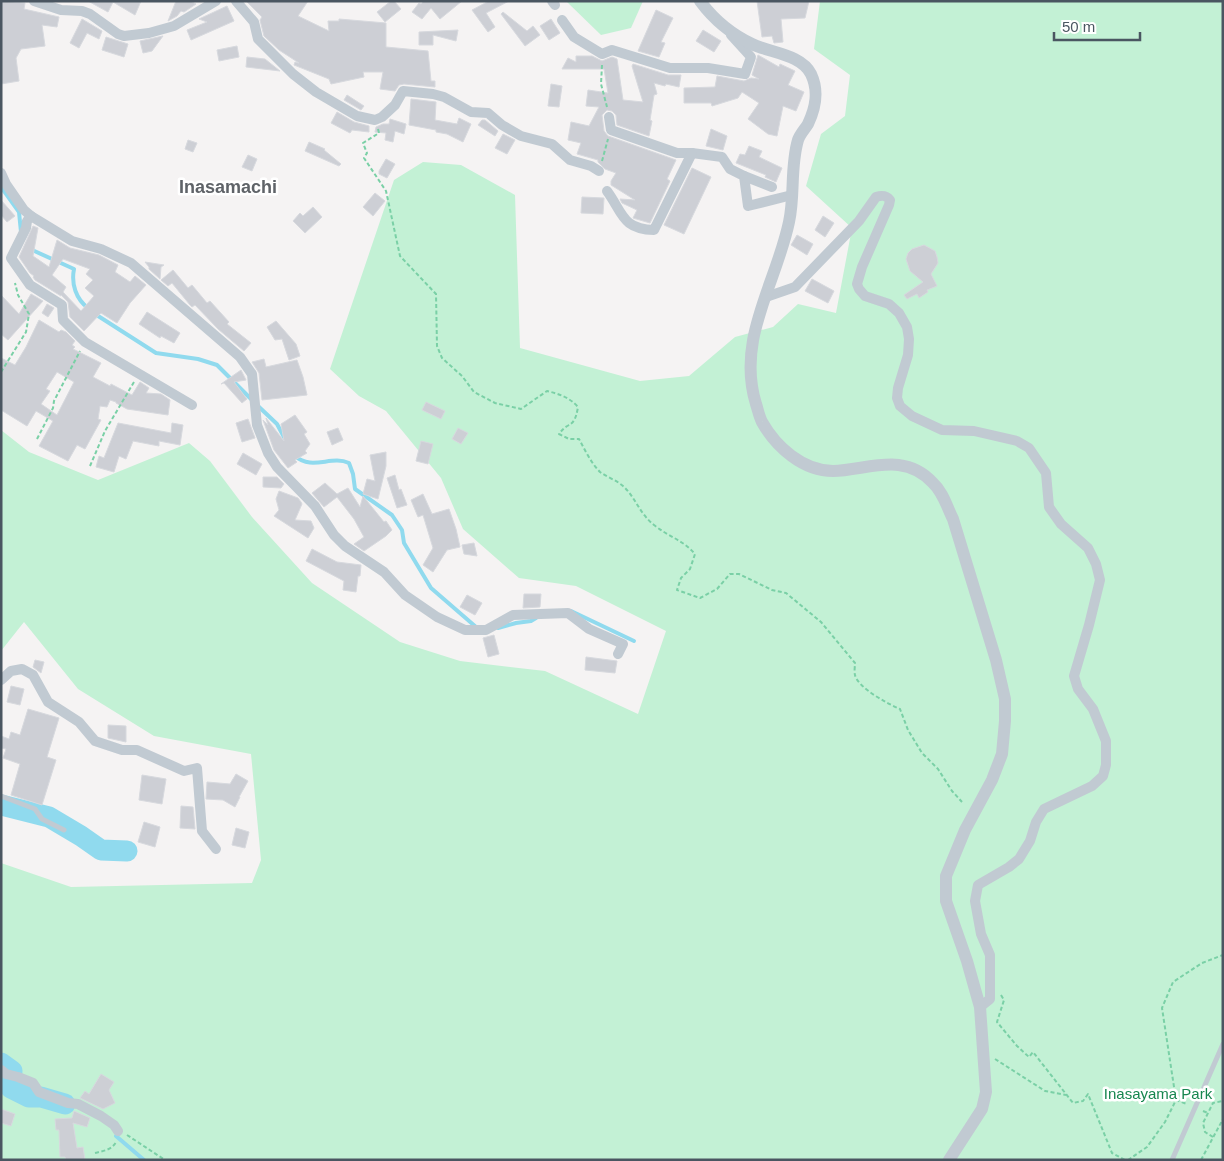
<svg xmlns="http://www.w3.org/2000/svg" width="1224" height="1161" viewBox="0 0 1224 1161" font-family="Arial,sans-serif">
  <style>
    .green { fill: #c3f1d5 }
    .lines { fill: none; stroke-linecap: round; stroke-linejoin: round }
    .stream { stroke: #90daee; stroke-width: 4 }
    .river { stroke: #90daee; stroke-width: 21 }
    .building { fill: #cdcfd5; stroke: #d7d9de; fill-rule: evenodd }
    .path { stroke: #7ad0a6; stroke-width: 2; stroke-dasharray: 4 2.5; stroke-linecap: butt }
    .service { stroke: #c1cad2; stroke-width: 5 }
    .minor { stroke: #c1cad2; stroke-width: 10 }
    .tertiary { stroke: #c1cad2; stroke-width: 12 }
    .labels { text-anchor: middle; stroke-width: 5; stroke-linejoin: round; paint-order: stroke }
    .park-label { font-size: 15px; fill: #17864f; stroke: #fff }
    .quarter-label { font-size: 18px; font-weight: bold; fill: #5f6368; stroke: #fff }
  </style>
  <rect width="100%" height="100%" fill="#f5f3f3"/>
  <g class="green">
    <polygon points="566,1 643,1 631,28 601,35"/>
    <polygon points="820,1 1223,1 1223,1160 1,1160 1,863 71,887 252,883 261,860 251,754 154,736 78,689 24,622 1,651 1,430 29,452 98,480 189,443 210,461 252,517 312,583 400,642 460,661 545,671 638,714 666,631 576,586 519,578 463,529 441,478 386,411 359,396 330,369 394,180 423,162 461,165 515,195 520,348 640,381 689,376 735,337 773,327 798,304 836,313 852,228 806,186 821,134 845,116 850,75 814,49"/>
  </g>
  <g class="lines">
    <g class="stream">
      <polyline points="1,187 19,212 21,232"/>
      <path d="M30,249L74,269C71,284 76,299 88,308"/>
      <polyline points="95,314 156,353 198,359 217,365 251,399"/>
      <polyline points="258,406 277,424 285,439"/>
      <path d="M295,456C312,471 331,455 349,463L353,474L355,489L392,515L402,530L404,543L431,588L476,627"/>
      <polyline points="571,611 634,641"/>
      <polyline points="498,628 516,623 531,621 536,618"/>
      <polyline points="116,1136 144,1160"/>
    </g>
    <g class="river">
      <polyline points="1,805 49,817 81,836 101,850 127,851"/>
      <polyline points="1,1063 12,1071 11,1088 29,1097 41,1097 65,1104"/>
    </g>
  </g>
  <g class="building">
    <polygon points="1,1 25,3 24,9 59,17 57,27 42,25 45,46 21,49 16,58 19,81 1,84"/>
    <polygon points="88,1 141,1 135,15 113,2 108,12"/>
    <polygon points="176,1 190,1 196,4 184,12 181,11 177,16 168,21"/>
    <polygon points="246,1 308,1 298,16 329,31 328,21 339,21 339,19 386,23 386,47 428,51 431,81 435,81 435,87 404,84 399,85 395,91 380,89 383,72 363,72 364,77 331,84 329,79 294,65 295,62 299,63 279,50 264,36 260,20 262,17"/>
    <polygon points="391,1 394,1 401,9 385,22 377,12"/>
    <polygon points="424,1 462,1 440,19 431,8 422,19 412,12 419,3 421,4"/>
    <polygon points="489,1 509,1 486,13 495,27 488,32 472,10"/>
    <polygon points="757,1 809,1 805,18 781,19 783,42 774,43 772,36 762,37"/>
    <polygon points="227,6 234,21 191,40 187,30 207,22 199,19"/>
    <polygon points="656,10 673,18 661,42 665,43 659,57 638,51"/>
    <polygon points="503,12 527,31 533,26 540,35 525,46 501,14"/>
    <polygon points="82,19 102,31 99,39 87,33 79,48 70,43"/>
    <polygon points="551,19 560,33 549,40 540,26"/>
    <polygon points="458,30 456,41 433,35 433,45 419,45 419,32"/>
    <polygon points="703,30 721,41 714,52 696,41"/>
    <polygon points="163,36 152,51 143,53 140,41"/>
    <polygon points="106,37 128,44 124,57 102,50"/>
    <polygon points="237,46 239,57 219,61 217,50"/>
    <polygon points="758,55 779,67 780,64 795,71 788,85 804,92 796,111 783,106 777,136 768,134 748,119 759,103 742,92 738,98 712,106 711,103 684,103 684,88 715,87 717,76 744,81 751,78 759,79 752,75"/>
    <polygon points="576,56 592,56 602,61 612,57 617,59 623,100 643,102 632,66 633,64 668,75 681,75 679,87 666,84 665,86 654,83 657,94 654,95 650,120 652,121 649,136 617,125 616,115 612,111 607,110 602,115 604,131 608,136 676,160 667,179 670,181 650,223 633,218 637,210 622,203 620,199 635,200 611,185 611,181 616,173 605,169 598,162 598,160 577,154 581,143 568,140 571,122 589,126 599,107 586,106 588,90 608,93 604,69 562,69 568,58 576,62"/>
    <polygon points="247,57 265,59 280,71 246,67"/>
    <polygon points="551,84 562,86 559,107 548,106"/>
    <polygon points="347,95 364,106 361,110 344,100"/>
    <polygon points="411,99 436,102 435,120 457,124 459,118 471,124 463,142 447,134 436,132 436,130 409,125"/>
    <polygon points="337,112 354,122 369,126 369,132 352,130 350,133 331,123"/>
    <polygon points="390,119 406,124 404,134 395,131 393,142 385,140 386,133 375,132 376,127 383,124 389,124"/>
    <polygon points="482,120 485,120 498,131 495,136 478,125"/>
    <polygon points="711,129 727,136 723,150 706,146"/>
    <polygon points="503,134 515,140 507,154 495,148"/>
    <polygon points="188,140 197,143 193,152 185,149"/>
    <polygon points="309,142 325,149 324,150 341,164 339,166 305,151"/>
    <polygon points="749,146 762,151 759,157 782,168 776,182 765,177 766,175 736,163 740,154 745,155"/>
    <polygon points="248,155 257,159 252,171 242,167"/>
    <polygon points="386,159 395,164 387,178 379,174 379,171"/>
    <polygon points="692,168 711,177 684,234 664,225"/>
    <polygon points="375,193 385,201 373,216 363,207"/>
    <polygon points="582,197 604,198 603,214 581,213"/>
    <polygon points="1,200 15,216 7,222 1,215"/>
    <polygon points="313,207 322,217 305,233 293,221 300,213 303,216"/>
    <polygon points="823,216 834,223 825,237 815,230"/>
    <path d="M33,226L38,228L33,256L49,267L57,240L70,248L99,255L118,265L115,272L130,282L135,276L146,285L130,303L117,323L101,313L84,331L70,317L68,302L61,295V296L35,280L33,277L34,276L30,273L19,257ZM63,259L90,269L86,274L93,280L85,288L94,296L81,311L63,292L66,287L52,275Z"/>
    <polygon points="797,235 813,244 807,255 791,245"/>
    <polygon points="924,245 935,251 937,257 938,263 931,274 937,286 927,290 928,292 919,298 917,294 907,299 904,295 923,282 910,271 906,259 908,253 912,249"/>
    <polygon points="145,262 164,265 161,267 160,279 149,269 149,267"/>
    <polygon points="173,270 188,288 192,285 207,303 210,301 229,322 227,324 251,343 244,351 218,329 195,305 192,307 190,305 172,283 168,286 161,280"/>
    <polygon points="812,279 834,291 828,303 805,291"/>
    <polygon points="31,294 43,301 8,340 1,334 1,295 19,314"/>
    <polygon points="47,304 54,308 48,317 42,313"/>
    <polygon points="147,312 180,333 174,343 161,336 160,338 139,324"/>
    <path d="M39,320L59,332L61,330L66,332L75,341L72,345L75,347L73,349L101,363L93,377L110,386L111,384L132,395L140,382L149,388L146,393L161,394L170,400L168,415L127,409L116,403V402L110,400L107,407L100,406L98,419L101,420L85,449L77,445L68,461L39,446L53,421L36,411L27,426L1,410V358L15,365L26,347ZM57,372L74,382L57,415L41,404L50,391L46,389Z"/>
    <polygon points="276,321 296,344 300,356 289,360 282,339 275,340 267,327"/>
    <polygon points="264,359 266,367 297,360 303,377 307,395 262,400 259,373 252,362"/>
    <polygon points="241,370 246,380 234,382 247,399 242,403 224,383 221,384"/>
    <polygon points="426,402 445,411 441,419 422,410"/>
    <polygon points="295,415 307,432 304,434 310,444 305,451 307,453 295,460 297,462 288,468 274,450 263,420 268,425 266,418 284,441 281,424"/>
    <polygon points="248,419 255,438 242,442 236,423"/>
    <polygon points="118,423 171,433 172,423 183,425 180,445 159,441 159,446 133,441 126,459 119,456 114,472 96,467 99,456 104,458"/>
    <polygon points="338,428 343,440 332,445 327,432"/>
    <polygon points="458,428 468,433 461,444 452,439"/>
    <polygon points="421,441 433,444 428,464 416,461"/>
    <polygon points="386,452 386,466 378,499 363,494 367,479 375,481 370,455"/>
    <polygon points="243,453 262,464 256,475 237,464"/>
    <polygon points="395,475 399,490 401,489 407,505 397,508 387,478"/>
    <polygon points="263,477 277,477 284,484 281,488 263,487"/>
    <polygon points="325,483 337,494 348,488 360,507 363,496 384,522 386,521 392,530 386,536 364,551 354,544 364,537 354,519 337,497 324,507 312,493"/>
    <polygon points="279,491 298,498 301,502 302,504 295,520 311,521 314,528 308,538 274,516 279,510 276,499"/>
    <polygon points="423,494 432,514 449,509 456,529 460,547 447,550 433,572 423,565 433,548 423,515 418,517 411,500"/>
    <polygon points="474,543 477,556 464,554 462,545"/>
    <polygon points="312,549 337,562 361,565 360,576 358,576 356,592 343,590 344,581 306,561"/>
    <polygon points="524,594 541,594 540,607 523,608"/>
    <polygon points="467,595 482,603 475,615 460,607"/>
    <polygon points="494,635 499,654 488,657 483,638"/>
    <polygon points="586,657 617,661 615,673 585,670"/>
    <polygon points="35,660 44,662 41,673 33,667"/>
    <polygon points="11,686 24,689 20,705 7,702"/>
    <polygon points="28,709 59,718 47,757 56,760 42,805 11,795 20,764 3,758 6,749 1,748 1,736 9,739 11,732 20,735"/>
    <polygon points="108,725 126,726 126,742 108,738"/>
    <polygon points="236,774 248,781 239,797 240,797 235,807 223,800 206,799 207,782 230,784"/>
    <polygon points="142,775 166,779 162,804 139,800"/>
    <polygon points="181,806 193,807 195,829 180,828"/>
    <polygon points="144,822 160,827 155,847 138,842"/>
    <polygon points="236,828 249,832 245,848 232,845"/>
    <polygon points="101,1074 114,1082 109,1090 115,1103 103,1109 80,1098 85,1091 89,1094"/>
    <polygon points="1,1109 15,1114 11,1126 1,1123"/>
    <polygon points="74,1111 90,1118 87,1127 73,1123 77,1148 83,1147 85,1160 66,1160 65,1157 60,1157 59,1130 56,1130 55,1119 72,1118"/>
  </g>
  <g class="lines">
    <g class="path">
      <polyline points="602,65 601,84 607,107"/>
      <path d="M378,129L379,133L363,143L367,153L364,158L386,191L400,256L436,294L437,346L442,358L462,376L474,392L495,403L521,409L547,391C559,394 569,397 578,407C574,430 569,420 559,434L569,439H579C585,450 591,463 600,472C607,477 616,480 623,486C636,498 639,513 654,525C669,537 683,540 695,554L690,569L681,578L677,590L700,598L717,589L730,574H739L772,590L786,593L821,622L855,663C855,666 854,672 855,675C858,688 888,704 900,709L908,730L922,753L938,769L952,791L962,802"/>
      <polyline points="602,161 608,139"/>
      <polyline points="1,372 26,332 29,314 18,295 15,283"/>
      <polyline points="37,439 53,408 54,401 80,351"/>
      <polyline points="90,466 105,431 134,382"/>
      <polyline points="1001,995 1004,1000 997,1022 1017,1046 1029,1057 1033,1052 1073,1103 1083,1101 1088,1094 1112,1153 1125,1160"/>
      <polyline points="995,1059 1045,1091 1066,1095"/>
      <polyline points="1176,1100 1162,1008 1173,982 1202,963 1223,955"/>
      <polyline points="1203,1111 1208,1113"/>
      <polyline points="127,1135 165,1160"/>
      <polyline points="1213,1137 1205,1132 1203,1123 1213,1103 1223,1101"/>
      <path d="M95,1153C103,1151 112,1150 116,1142"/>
      <polyline points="1128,1160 1147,1147 1165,1122 1176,1100 1187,1104"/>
      <polyline points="1201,1160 1223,1119"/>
    </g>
    <g class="service">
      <polyline points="1,796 35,809 42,819 64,830"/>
      <polyline points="1172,1160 1223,1044"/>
    </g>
    <g class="minor">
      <polyline points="34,1 61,10 82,11 90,14 118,34 124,36 149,33 174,26 216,1"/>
      <polyline points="236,1 254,22 258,39 293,74 316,92 357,116 375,120 382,117 395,105 403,91 433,94 444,97 471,112 488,113 502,125 521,136 552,144 570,160 591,166 599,171"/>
      <polyline points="552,1 555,5"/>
      <polyline points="562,20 574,37 602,54 612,50 670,68 708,68 745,74 751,57 731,35"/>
      <polyline points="609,117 611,130 677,153 692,153 722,157 730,169 744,176 748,206 792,195"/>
      <polyline points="1,173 6,184 24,210 31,216 72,241 101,249 131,263 240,357 252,374 257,425 268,453 277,467 315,506 334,535 345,546 384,572 405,595 437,617 465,630 486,630 513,615 568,613 589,629 623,644 618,654"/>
      <polyline points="744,176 772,187"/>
      <path d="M607,191C623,213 622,229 654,230L692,153"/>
      <polyline points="31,216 27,221 26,228 11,258 30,285 62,305 63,320 85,342 192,405"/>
      <path d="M766,297L795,287L859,221L876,197C882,195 886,195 890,200L889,205L862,267L857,284L859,289L865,296L889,304L899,313L907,327L909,339L908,355L898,388L897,398L900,406L912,416L942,430L974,431L1017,441L1029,448L1046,473L1049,507L1061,524L1088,548L1096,564L1100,580L1089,625L1074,676L1078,689L1093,709L1106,741V765L1103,776L1092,786L1044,809L1036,822L1030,841L1019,859L1009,867L978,885L975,901L981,934L990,955V999L980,1007"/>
      <polyline points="1,680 11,671 22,669 33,675 48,702 79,722 95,741 122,750 137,750 184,771 197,768 202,831 216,849"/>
      <polyline points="1,1070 6,1074 18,1077 33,1083 39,1092 68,1103 78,1104 101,1116 114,1125 118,1131"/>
    </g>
    <path class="tertiary" d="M700,1C714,20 731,34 752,44C770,53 801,54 811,74C819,91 816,107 808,124C805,129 800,134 798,140C790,167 795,195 789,222C776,284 736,339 756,404C758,410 759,416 762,422C776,447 803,471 833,471C868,470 904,451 933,483C943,492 947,507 953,519L996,660L1005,699V721L1002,754L992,780L965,830L946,876V901L967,961L980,1007L986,1092L982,1109L949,1160"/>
  </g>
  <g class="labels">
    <g class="park-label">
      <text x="1158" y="1099">Inasayama Park</text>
    </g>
    <g class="quarter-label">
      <text x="228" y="193">Inasamachi</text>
    </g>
  </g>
  <rect width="1224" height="1161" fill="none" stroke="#4a5661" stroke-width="5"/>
  <path d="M1054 32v8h86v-8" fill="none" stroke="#4a5661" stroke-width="2.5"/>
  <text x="1062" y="32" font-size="15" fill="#4a5661" stroke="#ffffff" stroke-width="4" paint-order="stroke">50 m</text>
</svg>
